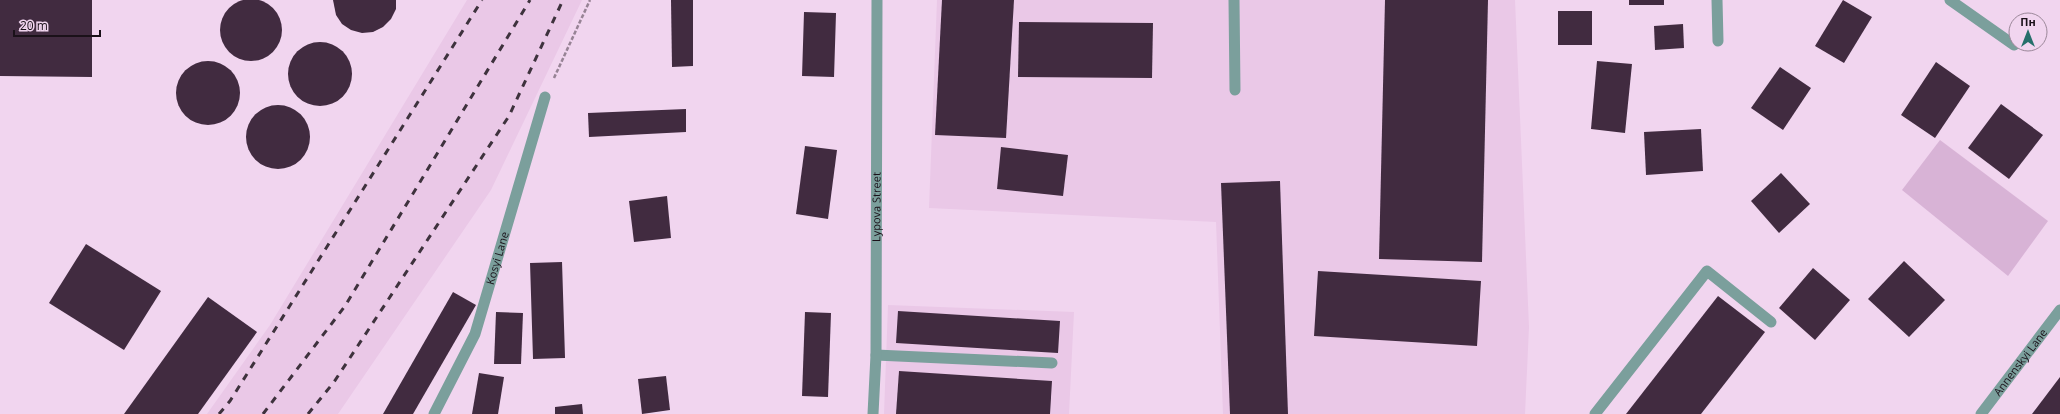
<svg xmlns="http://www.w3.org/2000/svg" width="2060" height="414" viewBox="0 0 2060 414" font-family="'Open Sans',sans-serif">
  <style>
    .built { fill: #eac8e7 }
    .green { fill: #d8b3d6 }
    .building { fill: #412b40 }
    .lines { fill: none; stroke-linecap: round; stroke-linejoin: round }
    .path { stroke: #978395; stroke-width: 2.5; stroke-dasharray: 4 2; stroke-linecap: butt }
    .service { stroke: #7b9f9c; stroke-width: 11 }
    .minor { stroke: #7b9f9c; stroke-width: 11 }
    .rail { stroke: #3e323d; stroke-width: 3; stroke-dasharray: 7 7; stroke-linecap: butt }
    .labels { text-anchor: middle; stroke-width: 4; stroke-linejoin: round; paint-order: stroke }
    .street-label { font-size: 11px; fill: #1a1119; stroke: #f1d5ef }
  </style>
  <rect width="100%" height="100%" fill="#f1d5ef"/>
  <g class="built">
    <polygon points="467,0 582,0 491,190 338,414 207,414 270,325"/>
    <polygon points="937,0 1515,0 1529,327 1525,414 1223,414 1216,222 929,208"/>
    <polygon points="888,305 1074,312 1069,414 884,414"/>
  </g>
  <polygon class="green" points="1940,140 2048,221 2008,276 1902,190"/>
  <g class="building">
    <circle cx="251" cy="30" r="31"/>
    <polygon points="0,0 92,0 92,77 0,76"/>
    <polygon points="333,0 396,0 396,9 391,19 383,27 373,32 362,33 351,30 342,24 336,15"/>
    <polygon points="671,0 693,0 693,66 672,67"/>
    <polygon points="942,0 1014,0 1006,138 935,135"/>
    <polygon points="1385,0 1488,0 1482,262 1379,259"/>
    <rect x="1629" y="0" width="35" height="5"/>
    <polygon points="1843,0 1872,17 1844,63 1815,46"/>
    <rect x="1558" y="11" width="34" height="34"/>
    <polygon points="804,12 836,13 834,77 802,76"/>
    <polygon points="1019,22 1153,23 1152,78 1018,77"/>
    <polygon points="1683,24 1684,48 1655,50 1654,26"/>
    <circle cx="320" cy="74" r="32"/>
    <polygon points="1597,61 1632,64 1625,133 1591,129"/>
    <circle cx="208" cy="93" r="32"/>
    <polygon points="1936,62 1970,86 1935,138 1901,115"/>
    <polygon points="1780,67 1811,88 1783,130 1751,108"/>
    <polygon points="2001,104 2043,135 2009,179 1968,148"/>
    <circle cx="278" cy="137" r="32"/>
    <polygon points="686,109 686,132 589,137 588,113"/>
    <polygon points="1701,129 1703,171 1646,175 1644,132"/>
    <polygon points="805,146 837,150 828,219 796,214"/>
    <polygon points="1001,147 1068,155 1063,196 997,189"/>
    <polygon points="1781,173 1810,204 1779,233 1751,201"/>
    <polygon points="1280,181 1288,414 1230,414 1221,183"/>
    <polygon points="667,196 671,238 634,242 629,201"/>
    <polygon points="86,244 161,291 124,350 49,303"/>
    <polygon points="1904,261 1945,300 1909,337 1868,299"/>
    <polygon points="562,262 565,358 533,359 530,263"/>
    <polygon points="1813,268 1850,300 1815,340 1779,308"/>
    <polygon points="1318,271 1481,281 1477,346 1314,336"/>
    <polygon points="453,292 476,305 413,414 383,414"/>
    <polygon points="1718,296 1765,332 1701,414 1626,414"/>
    <polygon points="208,297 257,332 198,414 124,414"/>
    <polygon points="898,311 1060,321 1058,353 896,343"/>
    <polygon points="496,312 523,313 521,364 494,364"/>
    <polygon points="805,312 831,313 828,397 802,396"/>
    <polygon points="899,371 1052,381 1050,414 896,414"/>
    <polygon points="479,373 504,377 498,414 472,414"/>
    <polygon points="666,376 670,410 642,414 638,379"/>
    <polygon points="2060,377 2060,414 2032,414"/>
    <polygon points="582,404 583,414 555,414 555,407"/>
  </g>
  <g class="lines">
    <polyline class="path" points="554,78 590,0"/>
    <g class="service">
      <polyline points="1234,0 1235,90"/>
      <polyline points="876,355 1052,363"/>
      <polyline points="1595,414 1707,271 1771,322"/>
      <path id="s1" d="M1981,414L2060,310"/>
    </g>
    <g class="minor">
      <polyline points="1717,0 1718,41"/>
      <polyline points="1950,0 2014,45"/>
      <path id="s2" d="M434,414L475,334L545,97"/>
      <path id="s3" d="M873,414L876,355L877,0"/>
    </g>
    <g class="rail">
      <polyline points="219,414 230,401 482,0"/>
      <polyline points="263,414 345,306 530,0"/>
      <polyline points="308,414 334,382 509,116 563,0"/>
    </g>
  </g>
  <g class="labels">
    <g class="street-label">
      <text dy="4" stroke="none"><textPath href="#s3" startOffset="207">Lypova Street</textPath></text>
      <text dy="4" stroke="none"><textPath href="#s2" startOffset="169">Kosyi Lane</textPath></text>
      <text dy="4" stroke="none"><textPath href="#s1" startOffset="65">Annenskyi Lane</textPath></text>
    </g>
  </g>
  <g transform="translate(2028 32)"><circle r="19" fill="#f1d5ef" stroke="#9b8799"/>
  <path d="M0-3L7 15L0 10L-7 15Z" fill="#266f6b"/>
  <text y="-6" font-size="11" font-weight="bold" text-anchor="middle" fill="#1a1119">Пн</text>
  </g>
  <path d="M14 30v6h86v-6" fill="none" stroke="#1a1119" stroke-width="2"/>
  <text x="20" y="30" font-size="12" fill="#1a1119" stroke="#f1d5ef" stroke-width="3" paint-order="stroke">20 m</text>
</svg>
